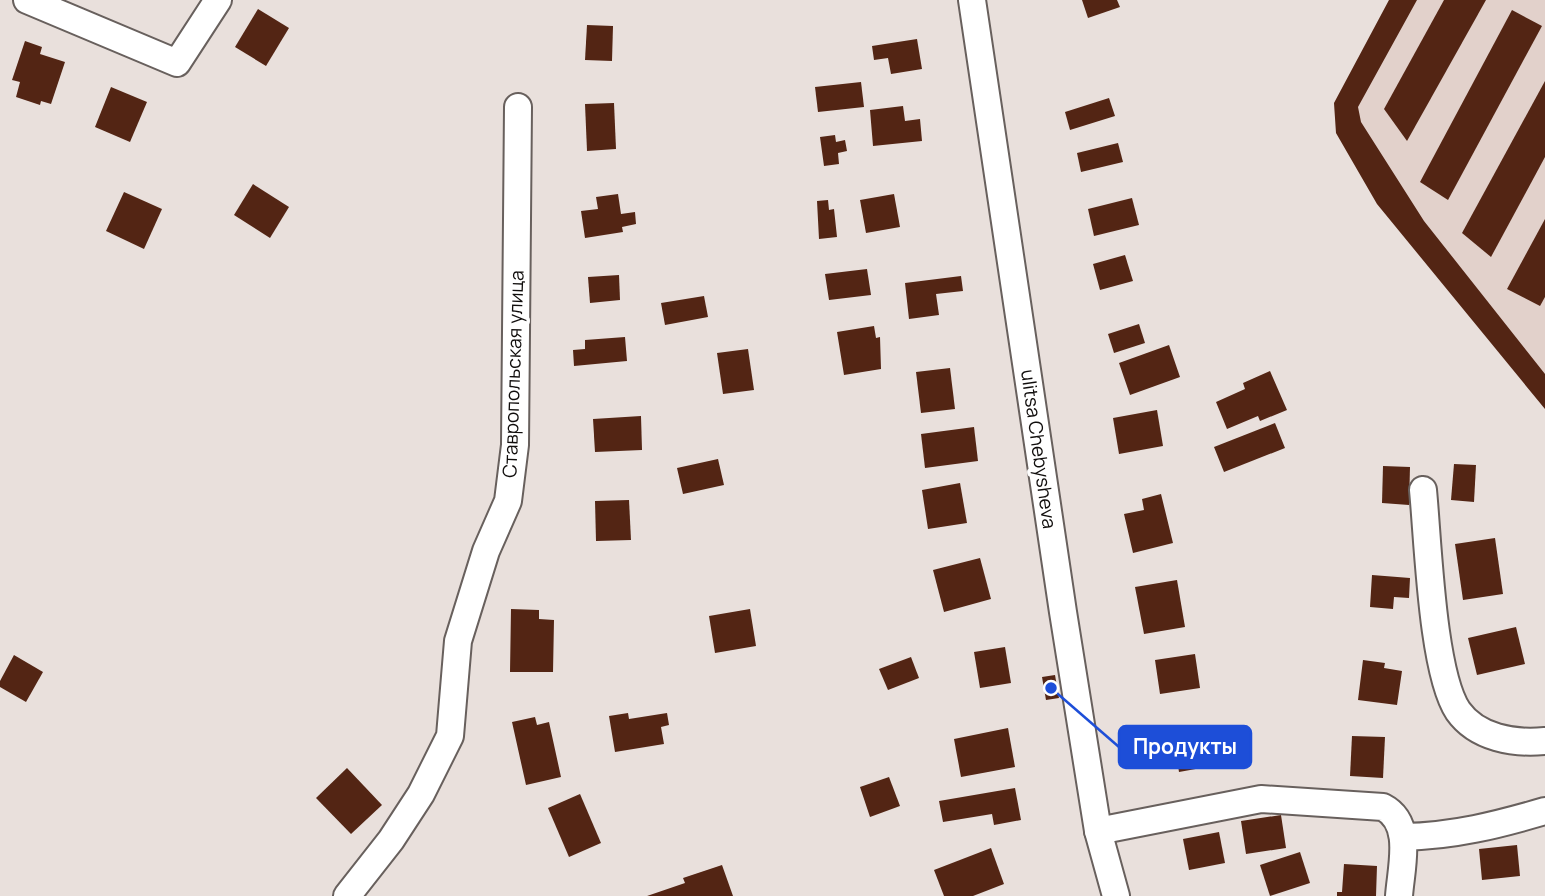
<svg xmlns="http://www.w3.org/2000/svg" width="1545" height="896" viewBox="0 0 1545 896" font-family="Manrope,sans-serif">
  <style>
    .built { fill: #e2d1cb }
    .building { fill: #532514 }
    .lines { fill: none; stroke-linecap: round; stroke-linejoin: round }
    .street-casing { stroke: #68605d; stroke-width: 30 }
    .street { stroke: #fff; stroke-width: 26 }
    .labels { text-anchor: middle; stroke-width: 7; stroke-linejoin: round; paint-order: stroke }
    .street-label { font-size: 19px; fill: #100d0c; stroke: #fff }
    .leader { fill: none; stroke: #1d4ed8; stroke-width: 2.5 }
    .callout-dot { fill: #1d4ed8; stroke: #fff; stroke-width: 2.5 }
    .callout { fill: #1d4ed8; stroke: #1d4ed8; stroke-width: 2.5 }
    .callout-label { font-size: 21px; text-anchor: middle; font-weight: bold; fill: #fff }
  </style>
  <rect width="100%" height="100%" fill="#e9e0dc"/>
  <polygon class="built" points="1389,0 1545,0 1545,409 1377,204 1336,133 1334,103"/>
  <g class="building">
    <polygon points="1082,0 1117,0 1120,7 1088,18"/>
    <polygon points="1389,0 1417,0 1358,107 1361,122 1424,221 1545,374 1545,409 1377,204 1336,133 1334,103"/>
    <polygon points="1444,0 1486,0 1407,141 1384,109"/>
    <polygon points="258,9 289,28 266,66 235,47"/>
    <polygon points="1512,10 1542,26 1448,200 1420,182"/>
    <polygon points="587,25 613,26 612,61 585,60"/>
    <polygon points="917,39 922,69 891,74 888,58 874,60 872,46"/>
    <polygon points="25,41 42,47 40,54 65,62 51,104 41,101 40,105 16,97 20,82 12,80"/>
    <polygon points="1545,81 1545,157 1491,257 1462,233"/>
    <polygon points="861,82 864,107 818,112 815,87"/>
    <polygon points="111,87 147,102 130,142 95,127"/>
    <polygon points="1109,98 1115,116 1070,130 1065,112"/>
    <polygon points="614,103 616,149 587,151 585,104"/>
    <polygon points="903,106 905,121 920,119 922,141 873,146 870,110"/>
    <polygon points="835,135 836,142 845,140 847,151 838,153 839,164 824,166 820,137"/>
    <polygon points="1118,143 1123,162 1081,172 1077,153"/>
    <polygon points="253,184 289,207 270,238 234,215"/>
    <polygon points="124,192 162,209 144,249 106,231"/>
    <polygon points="618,194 621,214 635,212 636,224 622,227 623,232 585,238 581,211 598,209 596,197"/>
    <polygon points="894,194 900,227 866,233 860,200"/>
    <polygon points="1132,198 1139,225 1094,236 1088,209"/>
    <polygon points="828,200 829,210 834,209 837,237 819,239 817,201"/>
    <polygon points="1545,219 1545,297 1540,306 1507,289"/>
    <polygon points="1125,255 1133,281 1100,290 1093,264"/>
    <polygon points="867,269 871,295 829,300 825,274"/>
    <polygon points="619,275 620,300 590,303 588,277"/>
    <polygon points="961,276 963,291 936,294 939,315 909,319 905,283"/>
    <polygon points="704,296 708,317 665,325 661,303"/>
    <polygon points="1139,324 1145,343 1114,353 1108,334"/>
    <polygon points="874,326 876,338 880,337 881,369 844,375 837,332"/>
    <polygon points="625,337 627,361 574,366 573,350 585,349 585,340"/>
    <polygon points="1169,345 1180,377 1130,395 1119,363"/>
    <polygon points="748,349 754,390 723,394 717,353"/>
    <polygon points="950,368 955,409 921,413 916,372"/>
    <polygon points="1270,371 1287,410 1260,421 1258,416 1227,429 1216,402 1245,389 1243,383"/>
    <polygon points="1157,410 1163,446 1119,454 1113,418"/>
    <polygon points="641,416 642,450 595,452 593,419"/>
    <polygon points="1275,423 1285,448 1224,472 1214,447"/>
    <polygon points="974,427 978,461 925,468 921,434"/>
    <polygon points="718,459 724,485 683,494 677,468"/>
    <polygon points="1454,464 1476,465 1474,502 1451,500"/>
    <polygon points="1383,466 1410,467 1409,505 1382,503"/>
    <polygon points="960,483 967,523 928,529 922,490"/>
    <polygon points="1161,494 1173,543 1133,553 1124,514 1144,510 1142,499"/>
    <polygon points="629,500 631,540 596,541 595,501"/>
    <polygon points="1495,538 1503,594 1463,600 1455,544"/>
    <polygon points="980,558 991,599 944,612 933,570"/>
    <polygon points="1372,575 1410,578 1409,598 1394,597 1393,609 1370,607"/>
    <polygon points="1177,580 1185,627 1144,634 1135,587"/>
    <polygon points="511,609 539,610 539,619 554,620 553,672 510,672"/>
    <polygon points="750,609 756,646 715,653 709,616"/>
    <polygon points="1516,627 1525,664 1477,675 1468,638"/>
    <polygon points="1005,647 1011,683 980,688 974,652"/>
    <polygon points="1195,654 1200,688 1160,694 1155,660"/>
    <polygon points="14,655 43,672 26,702 0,687 0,681"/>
    <polygon points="911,657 919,678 888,690 879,669"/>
    <polygon points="1363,660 1385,663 1384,668 1402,671 1397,705 1358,700"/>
    <polygon points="1055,675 1059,698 1046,700 1042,677"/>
    <polygon points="628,713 629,719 667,713 669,725 661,727 664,744 615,752 609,716"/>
    <polygon points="535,717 537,725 549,722 561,777 526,785 512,722"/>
    <polygon points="1008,728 1015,767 961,777 954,739"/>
    <polygon points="1212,729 1218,765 1179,772 1173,736"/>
    <polygon points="1352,736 1385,737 1383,778 1350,776"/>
    <polygon points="347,768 382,805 351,834 316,798"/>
    <polygon points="889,777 900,806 870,817 860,787"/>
    <polygon points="1015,788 1021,820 994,825 992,814 943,822 939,801"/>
    <polygon points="580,794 601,843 569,857 548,808"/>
    <polygon points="1281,815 1286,848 1246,854 1241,821"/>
    <polygon points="1219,832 1225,863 1189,870 1183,839"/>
    <polygon points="1517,845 1520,876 1482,880 1479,849"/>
    <polygon points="991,848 1004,884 973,896 944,896 934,870"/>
    <polygon points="1300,852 1310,883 1270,896 1260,865"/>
    <polygon points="1344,864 1377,866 1376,896 1337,896 1337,892 1342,892"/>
    <polygon points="722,865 733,896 647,896 685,883 683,878"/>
  </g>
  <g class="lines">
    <g class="street-casing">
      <g id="street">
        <polyline points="27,0 177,63 218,0"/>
        <polyline points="972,0 1063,612 1098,831 1116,896"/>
        <path d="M1423,490C1428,541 1432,672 1458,711C1477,738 1514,744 1545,741"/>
        <path d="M1098,831L1261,799L1383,807C1414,823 1401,867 1399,896"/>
        <path d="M1403,837C1454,836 1497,825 1545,811"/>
        <polyline points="347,896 391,840 421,794 450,736 458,641 486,551 508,501 515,445 518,107"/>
      </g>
    </g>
    <use href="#street" class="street"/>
  </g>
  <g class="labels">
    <g class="street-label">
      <text transform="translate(513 374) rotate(-88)" y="7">Ставропольская улица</text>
      <text transform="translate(1039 449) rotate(82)" y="7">ulitsa Chebysheva</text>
    </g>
  </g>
  <path class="leader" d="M1051 688L1119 747"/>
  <circle class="callout-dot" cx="1051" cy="688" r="7"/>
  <rect class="callout" x="1119" y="726" width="132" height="42" rx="7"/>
  <g class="callout-label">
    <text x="1185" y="754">Продукты</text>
  </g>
</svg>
